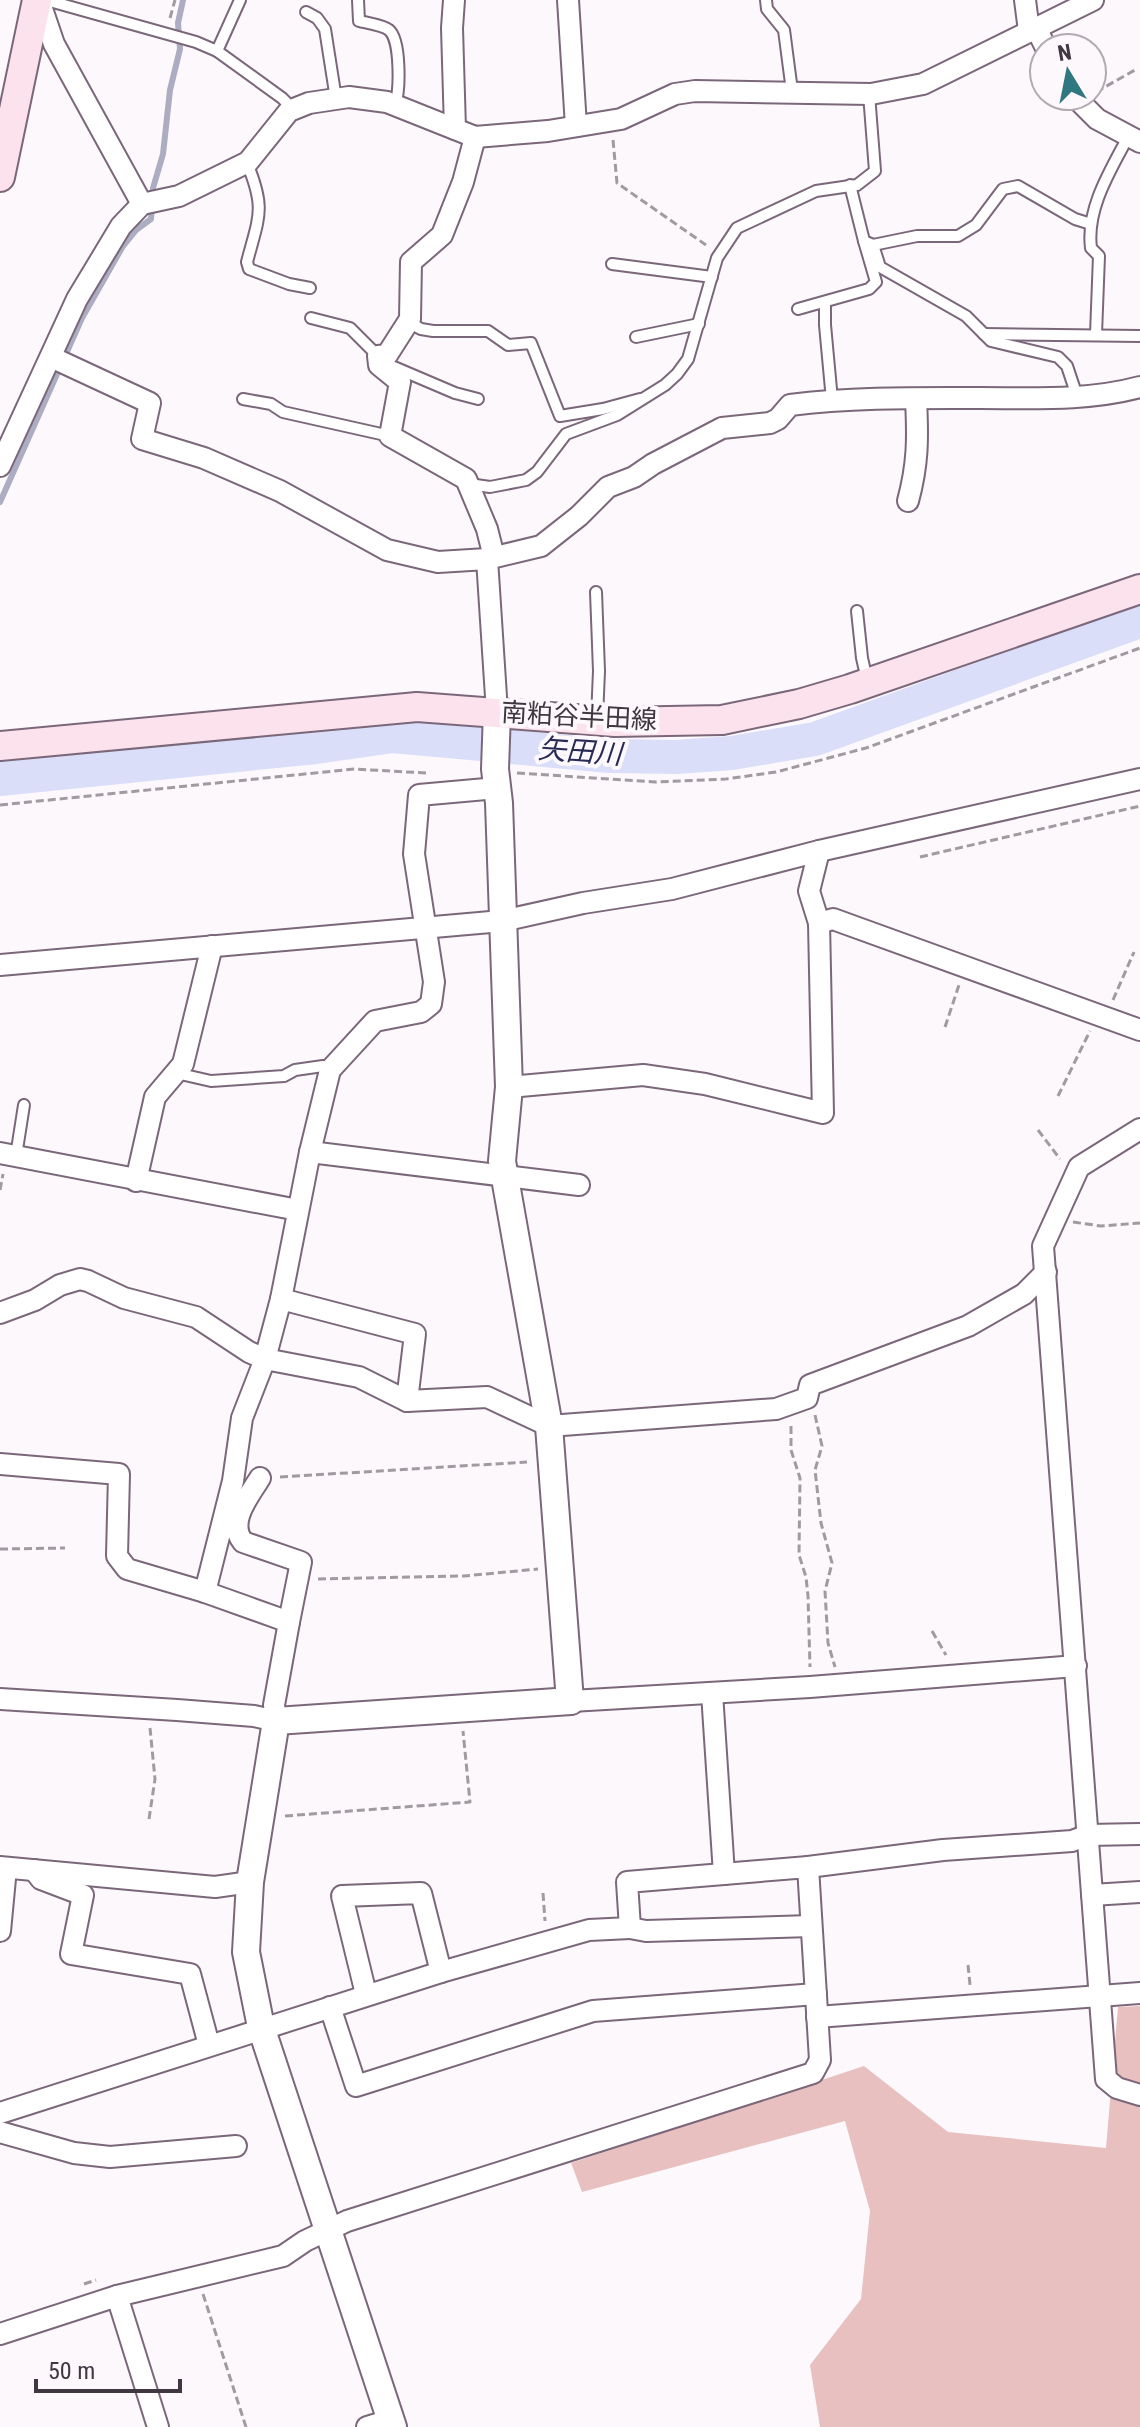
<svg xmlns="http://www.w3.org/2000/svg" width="1140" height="2427" viewBox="0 0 1140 2427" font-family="'Roboto Condensed','Noto Sans JP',sans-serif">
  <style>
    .forest { fill: #e8c0c0 }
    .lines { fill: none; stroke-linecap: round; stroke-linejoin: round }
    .stream { stroke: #acacc2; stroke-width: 6 }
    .river { stroke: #dadef9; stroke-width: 34 }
    .service-casing { stroke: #7b677a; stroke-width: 14 }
    .minor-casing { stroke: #7b677a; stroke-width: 24 }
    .tertiary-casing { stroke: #7b677a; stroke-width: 30 }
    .secondary-casing { stroke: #7b677a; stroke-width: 32 }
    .path { stroke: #a19ba1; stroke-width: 3; stroke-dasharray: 8 4; stroke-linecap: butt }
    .service { stroke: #fff; stroke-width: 10 }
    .minor { stroke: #fff; stroke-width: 20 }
    .tertiary { stroke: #fff; stroke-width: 26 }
    .secondary { stroke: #fce2ed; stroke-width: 28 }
    .labels { text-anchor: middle; stroke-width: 8; stroke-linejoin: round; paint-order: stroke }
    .street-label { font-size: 26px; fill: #403740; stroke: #fcf8fc }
    .water-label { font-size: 28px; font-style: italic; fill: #292b56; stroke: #fcf8fc }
  </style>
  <rect width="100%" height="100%" fill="#fcf8fc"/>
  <polygon class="forest" points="1140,2006 1140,2427 820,2427 810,2365 861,2299 870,2211 845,2121 582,2192 571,2163 864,2066 948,2132 1106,2148 1118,2007"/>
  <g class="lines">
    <polyline class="stream" points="0,502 82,318 123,246 136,230 151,219 153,188 163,154 170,90 180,49 178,23 183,0"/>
    <polyline class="river" points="0,779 316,747 393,736 610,756 677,757 732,753 815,739 1140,621"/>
    <g class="service-casing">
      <g id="service">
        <polyline points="46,0 196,42 217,51"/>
        <polyline points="240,0 217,51 282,98 293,109"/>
        <path d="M358,0L359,21C367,23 382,25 389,30C401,40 400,91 395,105"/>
        <polyline points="766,0 767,9 784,30 792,91"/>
        <polyline points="306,12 317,18 325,29 336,99"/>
        <path d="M247,163C266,209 259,216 247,262L249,269L289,284L310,288"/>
        <polyline points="850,185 864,241 873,245 880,267 966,316 991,341 1058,357 1067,366 1077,396"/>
        <polyline points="873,245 917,236 958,236 976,225 1003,189 1018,186 1075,219 1091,224"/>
        <polyline points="612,264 712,277"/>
        <polyline points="825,303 825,325 832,400"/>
        <polyline points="798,309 869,289 876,282 864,241"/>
        <polyline points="311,318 350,328 378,356"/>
        <polyline points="408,322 421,329 433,331 488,331 508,345 531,343 560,416 603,409 640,399"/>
        <polyline points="984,334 1140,336"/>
        <path d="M1096,334L1099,256L1091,248C1086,209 1110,171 1128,137"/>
        <polyline points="636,337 699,324"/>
        <polyline points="394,367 455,393 478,399"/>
        <polyline points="243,399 271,404 283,412 390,436"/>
        <polyline points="469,484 490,487 526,480 537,472 566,434 617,415 665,385 677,374 688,359 717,258 737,228 816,191 857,185 875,171 869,94"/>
        <polyline points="596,592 599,671 597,718"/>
        <polyline points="857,611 862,658 867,680"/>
        <polyline points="176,1073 211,1081 284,1076 295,1070 323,1066 330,1070"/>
        <polyline points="16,1156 24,1105"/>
      </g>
    </g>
    <g class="minor-casing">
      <g id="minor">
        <polyline points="39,0 54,44 142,204"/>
        <polyline points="454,0 452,28 455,129"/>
        <polyline points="568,0 576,126"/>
        <polyline points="1025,0 1029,31"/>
        <polyline points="1036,28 1046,48"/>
        <polyline points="1074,96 1097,119 1140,142"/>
        <polyline points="475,137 463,182 442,235 411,262 410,319 387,355 378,356 379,365 400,382 390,436 466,479 487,529 494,557"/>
        <path d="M51,357L150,403L142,439L204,458L280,491L387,550L438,562L487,559L541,546L579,516L608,487L634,477L653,464L722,428L770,423L778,419L790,405C853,397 918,398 981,398C1034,398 1088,401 1140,387"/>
        <polyline points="0,466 77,299 121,226 142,204 179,196 248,162 289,111 309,103 349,97 387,102 475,137 548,131 621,119 675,94 695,91 871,94 923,84 1093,0"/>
        <path d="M908,501C918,464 918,438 916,400"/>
        <polyline points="487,559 497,712"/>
        <polyline points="819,851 809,891 819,923 833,919 1140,1030"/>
        <polyline points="0,965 502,921 583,903 672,889 819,851 1140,779"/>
        <polyline points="509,1087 643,1075 705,1084 823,1113 819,923"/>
        <polyline points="1140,1129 1079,1167 1043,1246 1106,2079 1117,2088 1140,2095"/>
        <polyline points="310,1152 579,1185"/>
        <polyline points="0,1153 298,1210"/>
        <polyline points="136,1181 155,1097 183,1064 212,946"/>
        <polyline points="281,1299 415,1334 407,1401"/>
        <polyline points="0,1313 35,1300 60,1285 80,1279 88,1281 124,1298 196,1317 249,1352 265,1359 359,1377 407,1401 487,1397 549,1426 776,1409 807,1398 810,1385 968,1326 1024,1294 1046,1272"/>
        <polyline points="0,1464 119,1474 117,1556 127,1569 205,1592 289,1622 274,1705 276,1721 254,1716 177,1710 0,1699"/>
        <path d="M260,1478C249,1496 227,1522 243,1542L301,1562L289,1622"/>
        <polyline points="205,1592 233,1481 242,1418 265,1359 281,1299 310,1152 330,1070 375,1021 421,1012 431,1004 434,982 414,854 419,795 497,788"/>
        <polyline points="712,1693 724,1874"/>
        <polyline points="571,1701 810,1687 1076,1666"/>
        <polyline points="0,1867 215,1887 250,1882"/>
        <polyline points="808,1867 943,1850 1072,1841 1088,1835 1140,1834"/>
        <polyline points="34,1870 41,1879 83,1895 71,1954 190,1974 209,2045"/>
        <polyline points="1092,1895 1140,1892"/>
        <polyline points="630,1928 646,1931 811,1926"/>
        <polyline points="0,1931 6,1868"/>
        <polyline points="366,1994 342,1896 421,1893 441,1972"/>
        <polyline points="330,2007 356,2086 593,2011 816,1994"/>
        <polyline points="817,2017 1140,1993"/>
        <polyline points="0,2113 441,1972 589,1930 630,1928 627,1882 808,1867 820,2060 813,2073 347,2221 305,2241 283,2256 117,2296 0,2334"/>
        <polyline points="0,2132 74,2153 110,2157 236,2146"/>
        <polyline points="117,2296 158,2427"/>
        <polyline points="367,2427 390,2420"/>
      </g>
    </g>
    <g class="tertiary-casing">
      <g id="tertiary">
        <polyline points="497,712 495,769 499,803 509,1087 502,1161 549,1426 570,1701"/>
        <polyline points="393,2427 261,2027 246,1952 250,1882 276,1721 571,1701"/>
      </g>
    </g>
    <g class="secondary-casing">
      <g id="secondary">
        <polyline points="0,177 37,0"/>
        <polyline points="0,746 417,707 615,722 722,720 799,704 850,689 1140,589"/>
      </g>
    </g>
    <g class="path">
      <polyline points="170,18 175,0"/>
      <polyline points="1096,92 1135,70"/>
      <polyline points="613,140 617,183 706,245"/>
      <polyline points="517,773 655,782 726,779 776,772 866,748 1140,648"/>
      <polyline points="0,805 354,769 426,773"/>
      <polyline points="920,857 1140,806"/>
      <polyline points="1113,1000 1134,952"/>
      <polyline points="945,1027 959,985"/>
      <polyline points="1058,1096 1090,1031"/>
      <polyline points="1038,1130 1060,1159"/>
      <polyline points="0,1190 3,1174"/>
      <polyline points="1073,1222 1101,1226 1140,1223"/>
      <polyline points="815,1415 822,1446 815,1470 821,1523 832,1563 825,1591 828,1643 835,1667"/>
      <polyline points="791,1426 791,1450 800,1478 799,1555 806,1577 808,1596 810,1667"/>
      <polyline points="280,1477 527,1462"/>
      <polyline points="0,1549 65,1548"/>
      <polyline points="318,1579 464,1576 538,1569"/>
      <polyline points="932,1631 946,1655"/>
      <polyline points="285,1816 470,1802 463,1731"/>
      <polyline points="149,1819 155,1779 150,1728"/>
      <polyline points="543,1893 545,1921"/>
      <polyline points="968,1965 970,1985"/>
      <polyline points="84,2284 96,2280"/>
      <polyline points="203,2294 246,2427"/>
    </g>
    <use href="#service" class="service"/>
    <use href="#minor" class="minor"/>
    <use href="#tertiary" class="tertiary"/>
    <use href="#secondary" class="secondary"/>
  </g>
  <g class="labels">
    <g class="street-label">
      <text transform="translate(579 716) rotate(3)" y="9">南粕谷半田線</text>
    </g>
    <g class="water-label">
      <text transform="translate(580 751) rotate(4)" y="10">矢田川</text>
    </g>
  </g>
  <g transform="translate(1068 72) rotate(350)"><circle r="38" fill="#fcf8fc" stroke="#b1abb1" stroke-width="2"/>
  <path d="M0-6L14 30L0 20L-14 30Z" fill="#30787f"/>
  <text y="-12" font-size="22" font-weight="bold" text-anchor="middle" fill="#403740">N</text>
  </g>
  <path d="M36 2379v12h144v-12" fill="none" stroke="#403740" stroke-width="4"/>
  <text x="48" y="2379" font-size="24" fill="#403740" stroke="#fcf8fc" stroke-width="6" paint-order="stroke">50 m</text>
</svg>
